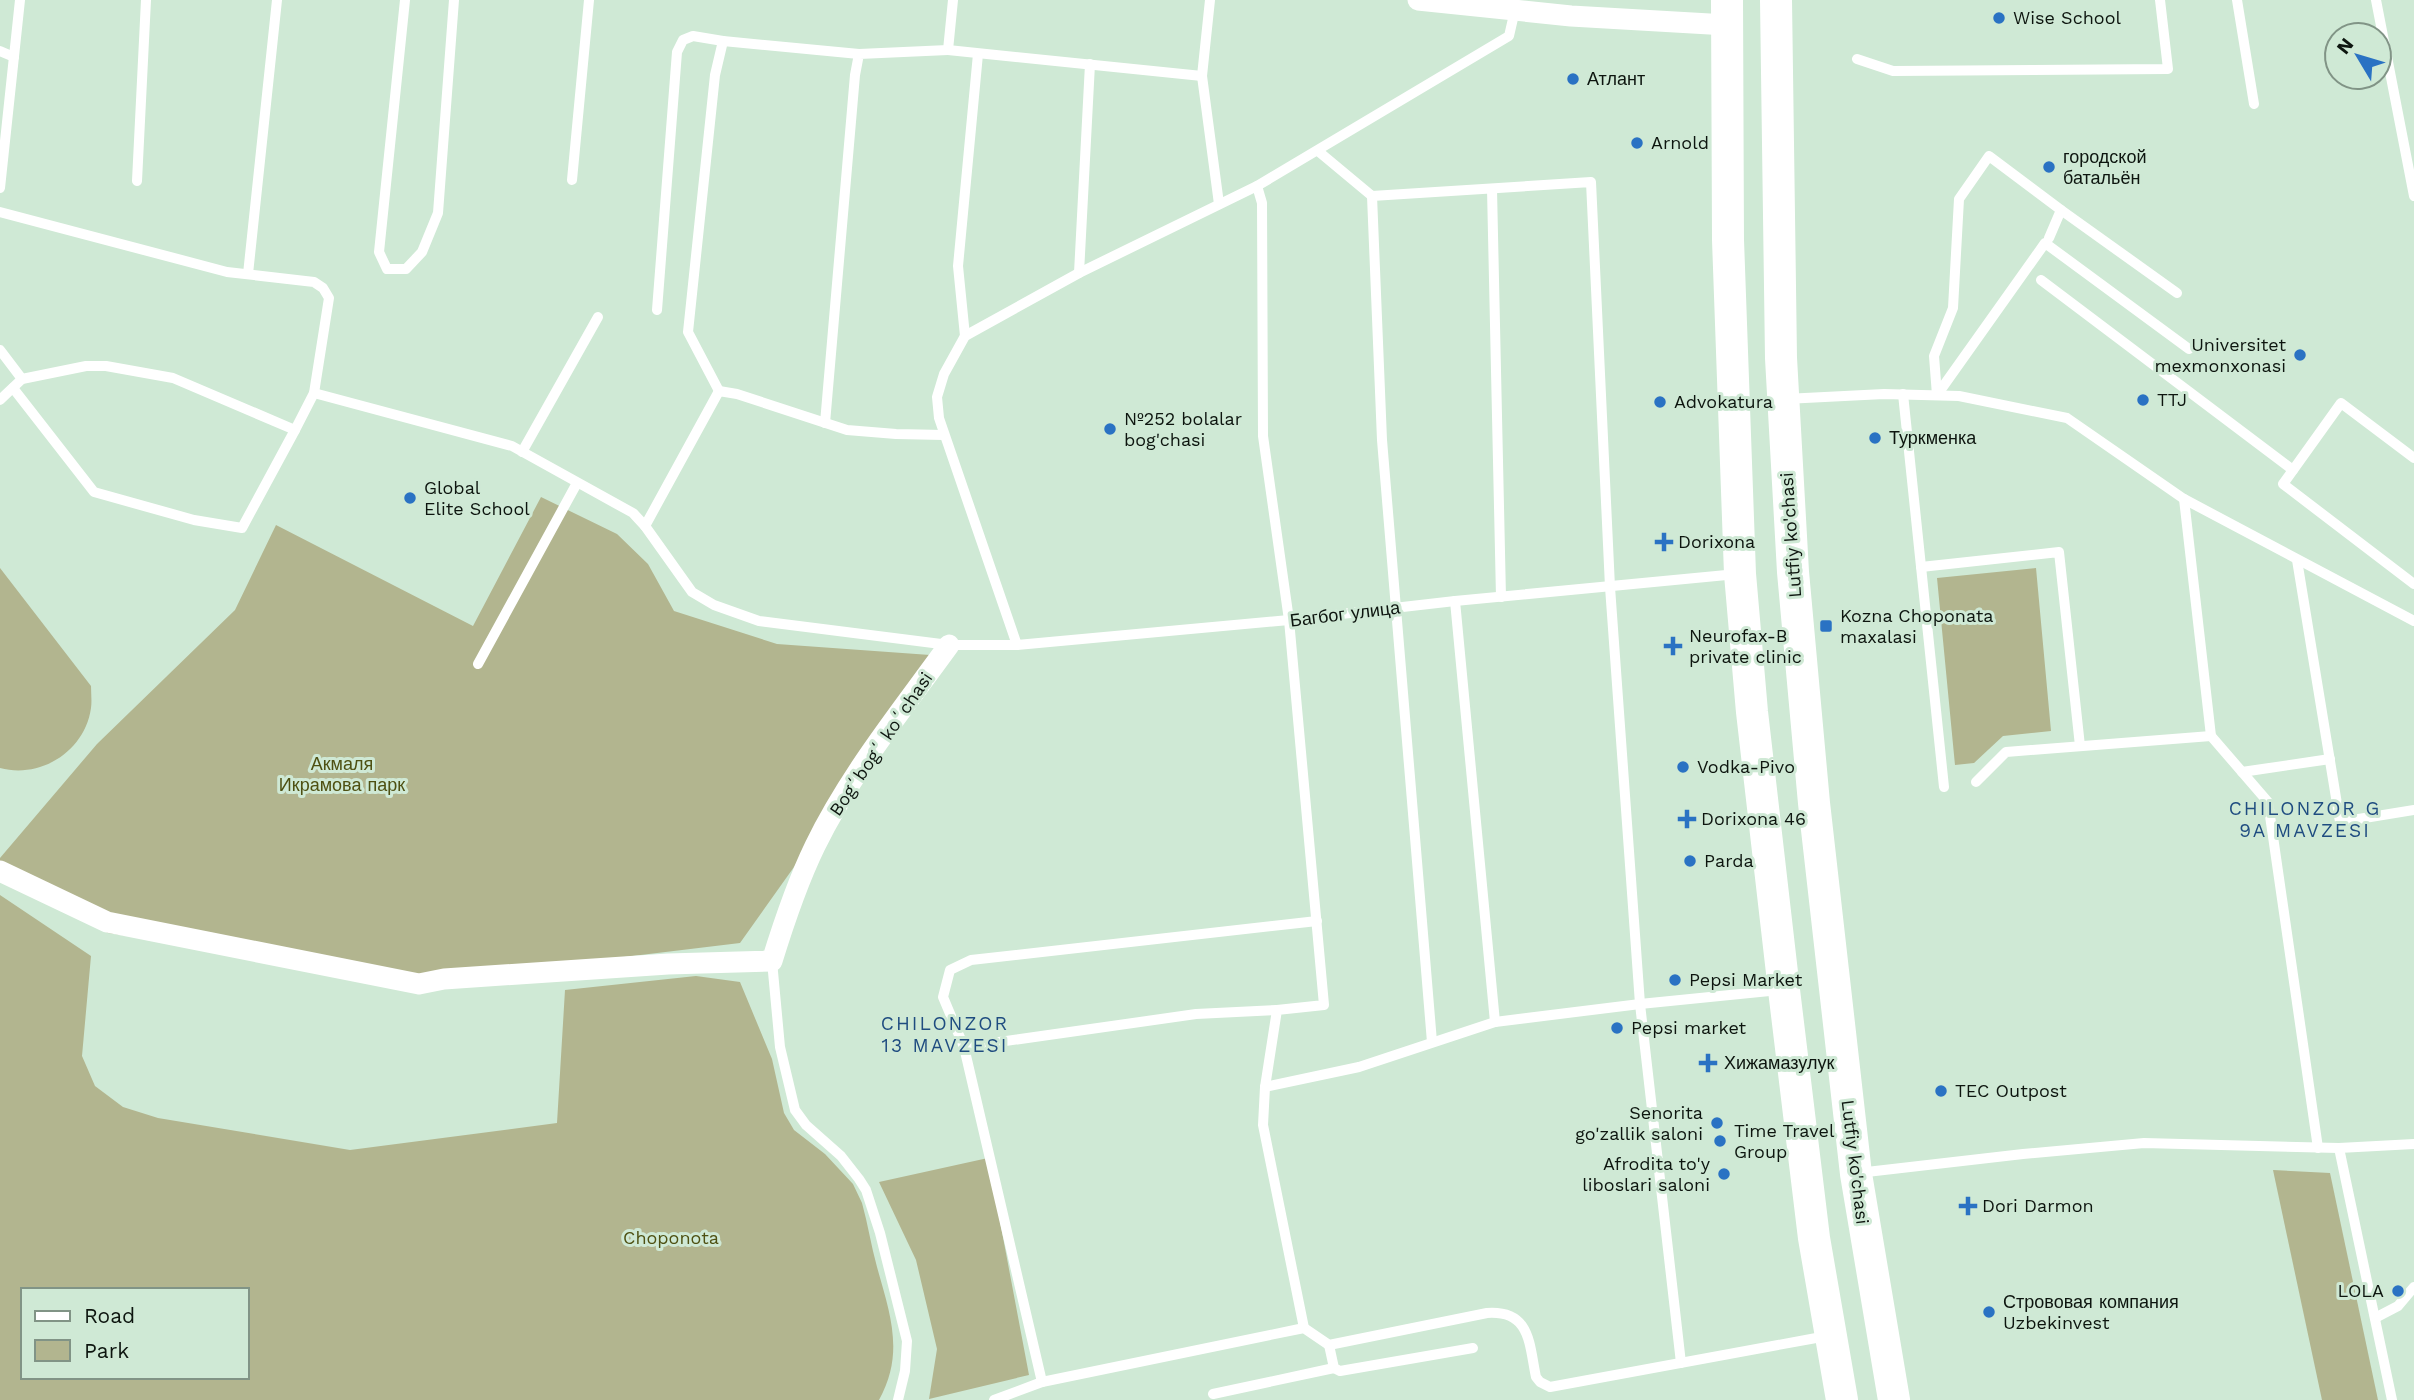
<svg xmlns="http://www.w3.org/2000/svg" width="2414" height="1400" viewBox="0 0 2414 1400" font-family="'Work Sans',sans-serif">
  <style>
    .green { fill: #b2b58f; fill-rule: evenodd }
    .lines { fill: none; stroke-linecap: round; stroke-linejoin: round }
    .lane { stroke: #fff; stroke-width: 10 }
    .street { stroke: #fff; stroke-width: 21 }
    .primary { stroke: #fff; stroke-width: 32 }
    .poi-dot { fill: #2a72c3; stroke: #cfe9d5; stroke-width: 2.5 }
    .labels { text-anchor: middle; stroke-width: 6; stroke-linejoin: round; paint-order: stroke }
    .poi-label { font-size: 18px; fill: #0d150f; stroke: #cfe9d5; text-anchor: start }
    .street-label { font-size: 18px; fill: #0d150f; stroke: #cfe9d5 }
    .park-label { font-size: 18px; fill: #4e5012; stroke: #cfe9d5 }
    .neighbourhood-label { font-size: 19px; letter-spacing: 2px; fill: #1f4c80; stroke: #cfe9d5 }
  </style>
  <rect width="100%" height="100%" fill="#cfe9d5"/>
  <g class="green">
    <polygon points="541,497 617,534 648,564 674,611 777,644 944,656 740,943 426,981 108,933 0,872 0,858 97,744 235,610 276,525 473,626"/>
    <path d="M0,568L91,686C91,693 92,701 91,708C85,751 41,779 0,768Z"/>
    <polygon points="2036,568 2051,731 2003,736 1974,763 1955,765 1937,578"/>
    <path d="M0,895L91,956L82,1056L95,1086L123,1107L158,1118L350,1150L557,1123L565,990L696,976L740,982L772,1059L784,1113L794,1130L825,1154L853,1184L862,1203C868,1224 871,1246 877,1267C890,1314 905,1353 879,1400H0ZM23,1290H247V1377H23Z"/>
    <polygon points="988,1158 1029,1375 929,1399 937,1349 916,1260 879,1182"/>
    <polygon points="2273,1170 2330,1173 2378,1400 2322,1400"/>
  </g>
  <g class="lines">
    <g class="lane">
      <polyline points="405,0 379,252 387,269 406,269 422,252 438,213 454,0"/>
      <polyline points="1210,0 1202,76 1219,204"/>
      <polyline points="2237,0 2254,104"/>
      <polyline points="2376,0 2414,196"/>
      <polyline points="948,50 1202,76"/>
      <polyline points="0,51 14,57"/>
      <polyline points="1857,59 1893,71 2168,69 2160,0"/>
      <polyline points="1318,151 1372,196 1591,182 1610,587 1640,1004 1681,1363"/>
      <polyline points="572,180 589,0"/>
      <polyline points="137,181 146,0"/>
      <polyline points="1257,186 1262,203 1263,436 1289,620 1324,1005 1277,1010 1265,1087 1263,1125 1304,1328"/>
      <polyline points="0,188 20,0"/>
      <polyline points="1492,189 1501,597"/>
      <polyline points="1372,196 1382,440 1432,1042"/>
      <polyline points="2061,210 2177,293"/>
      <polyline points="0,212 227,272 314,282 323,288 329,298 314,393 295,430 173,378 106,366 86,366 22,379 0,400"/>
      <polyline points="1079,273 1090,64"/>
      <polyline points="248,274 277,0"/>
      <polyline points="2041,280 2293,470"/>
      <polyline points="657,310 677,52 683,40 693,36 723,41"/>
      <polyline points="965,336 958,266 978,54"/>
      <polyline points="0,350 22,379"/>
      <polyline points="13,388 94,492 194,520 242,528 295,430"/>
      <polyline points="719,391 688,332 715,75 723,41 859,54"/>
      <polyline points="314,393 512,446 633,513 645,526 692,592 714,605 759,621 949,645 1017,645 1289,620 1455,601 1737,574"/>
      <polyline points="1903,394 1944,787"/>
      <polyline points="1937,395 1934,356 1953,308 1959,199 1989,156 2061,210 2049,238"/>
      <polyline points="1937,395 2045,243 2189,349"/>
      <polyline points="1785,399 1884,394 1959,396 2067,418 2184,499 2414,621"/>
      <polyline points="825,423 855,75 859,54 948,50 953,0"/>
      <polyline points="522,452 598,317"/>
      <polyline points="2414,458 2341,403 2283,484 2414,584"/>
      <polyline points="2184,499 2211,736"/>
      <polyline points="645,526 719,391 737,394 847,430 896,434 944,435"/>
      <polyline points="2297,560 2340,822 2414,810"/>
      <polyline points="1921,567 2059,552 2080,746"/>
      <polyline points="1455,601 1495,1022"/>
      <polyline points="1017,645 939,418 937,397 944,374 965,336 1079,273 1257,186 1509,36 1515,10"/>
      <polyline points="478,664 577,483"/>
      <polyline points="2242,772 2330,759"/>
      <polyline points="1976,782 2006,752 2211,736 2268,802 2318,1148"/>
      <polyline points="772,961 780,1047 795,1110 806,1125 841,1156 859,1179 866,1190 880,1233 907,1341 905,1371 898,1400"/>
      <polyline points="964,1047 1196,1014 1277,1010"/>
      <polyline points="1265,1087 1359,1067 1495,1022 1640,1004 1780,990"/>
      <polyline points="2339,1148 2392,1400"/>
      <polyline points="1858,1173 2023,1154 2144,1143 2339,1148 2414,1144"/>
      <polyline points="2375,1318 2398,1306 2414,1287"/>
      <polyline points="1329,1345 1334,1368 1340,1371 1473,1348"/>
      <polyline points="1042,1382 964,1047 943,997 950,970 971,960 1317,921"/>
      <polyline points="1213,1394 1334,1368"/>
      <path d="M994,1400L1042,1382L1304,1328L1329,1345L1487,1313C1531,1310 1529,1344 1536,1377L1540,1382L1550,1387L1827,1336"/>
    </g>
    <g class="street">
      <polyline points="1418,0 1571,16 1727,25"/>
      <path d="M0,871L107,922L419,984L444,979L668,964L772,961C784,922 797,883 815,846C850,774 902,710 949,645"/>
    </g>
    <g class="primary">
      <polyline points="1727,0 1728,240 1740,574 1752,712 1784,990 1814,1238 1842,1400"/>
      <polyline points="1776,0 1781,358 1793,572 1814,803 1856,1174 1894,1400"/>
    </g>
  </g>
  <g class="poi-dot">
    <circle cx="1999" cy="18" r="7"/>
    <circle cx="1573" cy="79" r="7"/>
    <circle cx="1637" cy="143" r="7"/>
    <circle cx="2049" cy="167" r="7"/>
    <circle cx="2300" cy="355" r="7"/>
    <circle cx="2143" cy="400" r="7"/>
    <circle cx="1660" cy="402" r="7"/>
    <circle cx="1110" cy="429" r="7"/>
    <circle cx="1875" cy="438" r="7"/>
    <circle cx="410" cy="498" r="7"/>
    <path d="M1660.5 531.5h7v7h7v7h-7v7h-7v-7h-7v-7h7z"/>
    <rect x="1819" y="619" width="14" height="14" rx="3.5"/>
    <path d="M1669.5 635.5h7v7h7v7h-7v7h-7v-7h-7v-7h7z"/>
    <circle cx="1683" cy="767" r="7"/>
    <path d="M1683.5 808.5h7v7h7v7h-7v7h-7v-7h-7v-7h7z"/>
    <circle cx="1690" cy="861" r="7"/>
    <circle cx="1675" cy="980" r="7"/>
    <circle cx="1617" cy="1028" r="7"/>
    <path d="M1704.5 1052.5h7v7h7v7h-7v7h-7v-7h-7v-7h7z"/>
    <circle cx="1941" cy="1091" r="7"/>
    <circle cx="1717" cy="1123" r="7"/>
    <circle cx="1720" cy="1141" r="7"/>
    <circle cx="1724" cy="1174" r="7"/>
    <path d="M1964.5 1195.5h7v7h7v7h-7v7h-7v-7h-7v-7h7z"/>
    <circle cx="2398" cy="1291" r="7"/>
    <circle cx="1989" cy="1312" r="7"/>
  </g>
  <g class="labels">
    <g class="poi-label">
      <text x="2013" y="24">Wise School</text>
      <text x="1587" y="85">Атлант</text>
      <text x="1651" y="149">Arnold</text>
      <text x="2063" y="163">городской<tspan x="2063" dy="21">батальён</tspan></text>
      <text x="2286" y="351" text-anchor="end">Universitet<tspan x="2286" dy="21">mexmonxonasi</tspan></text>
      <text x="2157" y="406">TTJ</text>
      <text x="1674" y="408">Advokatura</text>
      <text x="1124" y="425">№252 bolalar<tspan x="1124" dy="21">bog'chasi</tspan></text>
      <text x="1889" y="444">Туркменка</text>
      <text x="424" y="494">Global<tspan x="424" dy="21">Elite School</tspan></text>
      <text x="1678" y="548">Dorixona</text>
      <text x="1840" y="622">Kozna Choponata<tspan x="1840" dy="21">maxalasi</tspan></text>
      <text x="1689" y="642">Neurofax-B<tspan x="1689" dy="21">private clinic</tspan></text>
      <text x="1697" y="773">Vodka-Pivo</text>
      <text x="1701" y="825">Dorixona 46</text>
      <text x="1704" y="867">Parda</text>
      <text x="1689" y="986">Pepsi Market</text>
      <text x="1631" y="1034">Pepsi market</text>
      <text x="1724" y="1069">Хижамазулук</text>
      <text x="1955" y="1097">TEC Outpost</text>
      <text x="1703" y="1119" text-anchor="end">Senorita<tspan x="1703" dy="21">go'zallik saloni</tspan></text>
      <text x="1734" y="1137">Time Travel<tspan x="1734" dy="21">Group</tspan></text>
      <text x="1710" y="1170" text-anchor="end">Afrodita to'y<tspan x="1710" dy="21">liboslari saloni</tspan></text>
      <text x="1982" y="1212">Dori Darmon</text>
      <text x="2384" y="1297" text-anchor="end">LOLA</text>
      <text x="2003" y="1308">Стрововая компания<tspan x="2003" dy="21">Uzbekinvest</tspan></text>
    </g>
    <g class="street-label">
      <text transform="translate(1791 535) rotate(-94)" y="6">Lutfiy ko'chasi</text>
      <text transform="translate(1345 614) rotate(-7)" y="6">Багбог улица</text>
      <text transform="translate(881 744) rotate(-56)" y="6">Bogʻbogʻ koʻchasi</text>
      <text transform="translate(1855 1162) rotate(83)" y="6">Lutfiy ko'chasi</text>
    </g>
    <g class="park-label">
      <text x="342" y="770">Акмаля<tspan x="342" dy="21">Икрамова парк</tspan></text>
      <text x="671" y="1244">Choponota</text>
    </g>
    <g class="neighbourhood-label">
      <text x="2305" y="815">CHILONZOR G<tspan x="2305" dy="22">9A MAVZESI</tspan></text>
      <text x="945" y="1030">CHILONZOR<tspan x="945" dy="22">13 MAVZESI</tspan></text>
    </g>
  </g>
  <rect x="21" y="1288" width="228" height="91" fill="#cfe9d5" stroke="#819486" stroke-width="2"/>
  <rect x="35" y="1311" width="35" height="10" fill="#ffffff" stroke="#819486" stroke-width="2"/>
  <text x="84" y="1323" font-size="21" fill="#0d150f">Road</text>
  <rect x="35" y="1340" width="35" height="21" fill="#b2b58f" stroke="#819486" stroke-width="2"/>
  <text x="84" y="1358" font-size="21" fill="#0d150f">Park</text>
  <g transform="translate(2358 56) rotate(308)"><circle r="33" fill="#cfe9d5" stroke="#819486" stroke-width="2"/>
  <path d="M0-5L12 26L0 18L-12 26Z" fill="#2a72c3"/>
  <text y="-10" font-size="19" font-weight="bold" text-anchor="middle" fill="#0d150f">N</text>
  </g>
</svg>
